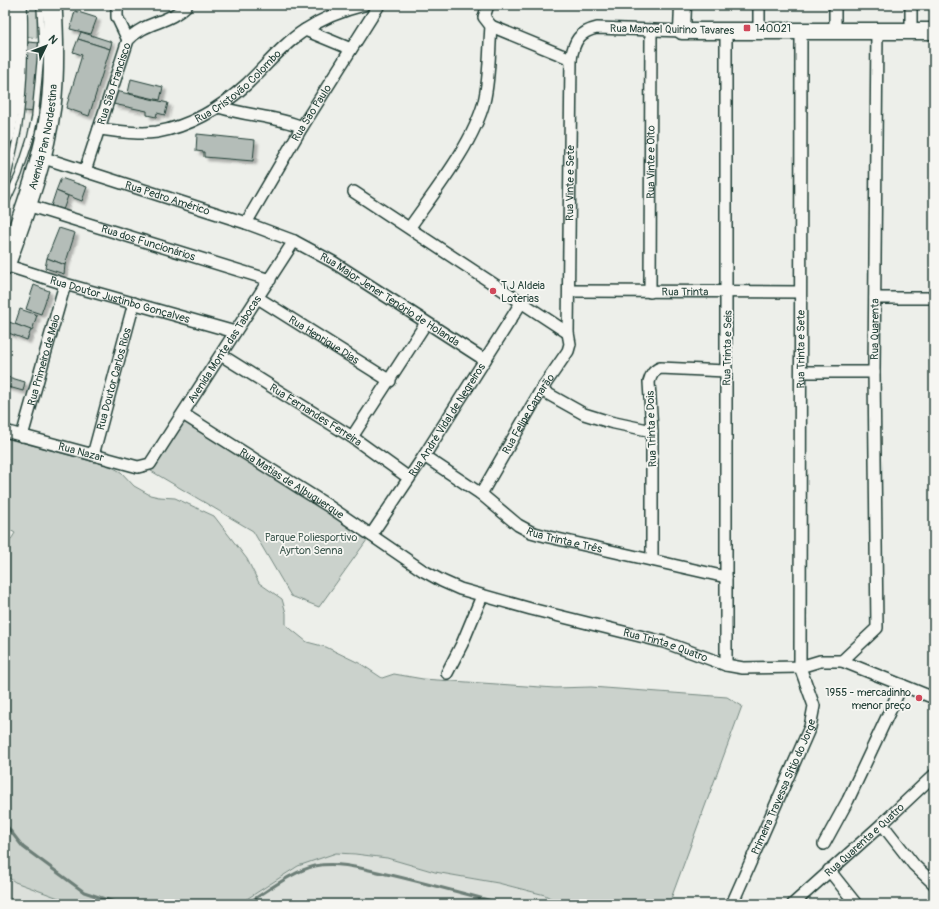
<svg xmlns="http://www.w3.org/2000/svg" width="939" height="909" viewBox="0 0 939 909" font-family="Pangolin,sans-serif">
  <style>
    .built { fill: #dce0db }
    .green { fill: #cbd2cc; stroke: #758880 }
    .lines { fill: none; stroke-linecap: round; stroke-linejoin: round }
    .stream { stroke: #6c7e77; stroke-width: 3 }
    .building { fill: #b4bdb8; stroke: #1f3d34; filter: url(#shadow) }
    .service-casing { stroke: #1f3d34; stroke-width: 8 }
    .minor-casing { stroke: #1f3d34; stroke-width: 14 }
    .secondary-casing { stroke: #1f3d34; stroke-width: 19 }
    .trunk-casing { stroke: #1f3d34; stroke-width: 22 }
    .service { stroke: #f6f6f2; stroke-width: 5.5 }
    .minor { stroke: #f6f6f2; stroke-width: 11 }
    .secondary { stroke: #f6f6f2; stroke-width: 16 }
    .trunk { stroke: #f6f6f2; stroke-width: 19 }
    .poi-dot { fill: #d1495b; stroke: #f6f6f2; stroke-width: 1.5 }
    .labels { text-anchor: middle; stroke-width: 3.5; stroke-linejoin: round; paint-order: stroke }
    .poi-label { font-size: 11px; fill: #1f3d34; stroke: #f6f6f2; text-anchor: start }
    .street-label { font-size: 11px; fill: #1f3d34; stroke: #f6f6f2 }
    .park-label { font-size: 11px; fill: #415b52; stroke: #f6f6f2 }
  </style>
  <defs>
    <filter id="shadow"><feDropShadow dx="3.5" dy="3.5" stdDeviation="1" flood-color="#0004"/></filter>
  </defs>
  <rect width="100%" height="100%" fill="#edefea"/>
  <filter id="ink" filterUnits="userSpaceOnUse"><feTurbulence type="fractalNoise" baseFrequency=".025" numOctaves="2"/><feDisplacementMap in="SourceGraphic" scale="8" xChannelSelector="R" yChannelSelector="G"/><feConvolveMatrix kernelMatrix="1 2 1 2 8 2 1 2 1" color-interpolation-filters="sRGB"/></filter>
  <g filter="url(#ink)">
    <g class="built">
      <polygon points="336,853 387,858 435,872 498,883 545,895 562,904 239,904 298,866"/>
      <polygon points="5,875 15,882 75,904 5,904"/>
    </g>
    <g class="green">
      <polygon points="24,5 37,5 37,38 25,36"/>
      <polygon points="183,410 372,533 319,607 291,596 253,531 146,468"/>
      <polygon points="5,438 110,466 121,472 134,486 150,495 159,497 175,498 214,516 247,559 259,583 282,599 286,613 286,625 307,642 326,647 361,664 382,678 394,674 423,679 555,688 591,687 727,697 742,706 669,904 561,904 545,895 498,883 435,872 387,858 355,854 336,853 298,866 239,904 75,904 15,882 5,875 5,549 15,533 5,527"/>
    </g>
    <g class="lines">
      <g class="stream">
        <polyline points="5,824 23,847 84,892 120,904"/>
        <path d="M246,904C266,892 293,871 315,866C340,861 367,870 391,875C429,884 466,894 503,904"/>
      </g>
    </g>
    <g class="building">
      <polygon points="75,11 97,18 91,34 70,29"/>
      <polygon points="81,32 112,42 110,49 78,39"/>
      <polygon points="78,39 110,49 89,116 66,108 82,55 73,52"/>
      <polygon points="28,42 40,43 35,112 23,111"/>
      <polygon points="131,79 163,87 160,100 128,93"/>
      <polygon points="116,91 168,103 165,115 157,113 156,117 147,115 147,111 113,104"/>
      <polygon points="197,134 255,140 253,161 204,157 204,152 196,151"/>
      <polygon points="61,178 87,187 82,201 56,191"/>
      <polygon points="56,191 68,196 62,213 50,209"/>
      <polygon points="59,228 75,233 65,265 47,258"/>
      <polygon points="47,258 65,265 64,274 45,268"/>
      <polygon points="34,285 49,291 41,314 26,309"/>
      <polygon points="20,309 37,315 32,331 15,324"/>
      <polygon points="9,322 31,330 27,340 6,332"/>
      <polygon points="5,376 25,382 23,391 5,386"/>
    </g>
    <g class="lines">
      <g class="service-casing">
        <g id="service">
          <path d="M5,190C9,170 14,150 18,130C25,89 25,46 24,5"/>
          <polyline points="5,205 19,174 30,140 35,117 42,42 40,5"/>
        </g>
      </g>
      <g class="minor-casing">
        <g id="minor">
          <polyline points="117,5 117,17 128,40"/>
          <polyline points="911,5 911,31"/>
          <polyline points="491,26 571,59"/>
          <polyline points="305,30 351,49"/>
          <polyline points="759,30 759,5"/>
          <polyline points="835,31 835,5"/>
          <path d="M219,107C247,116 276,116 302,127"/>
          <path id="s1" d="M99,129C118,131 137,135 157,132C191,126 222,107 247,84C266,66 283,44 305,30C323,18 344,10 364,5"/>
          <path id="s2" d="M41,157L246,223L294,241L333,262L485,360"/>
          <path id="s3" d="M85,171L128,40C145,21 169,24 187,5"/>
          <polyline points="354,192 568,333"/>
          <path id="s4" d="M27,205L270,280"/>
          <path id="s5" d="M246,223L302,127L379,5"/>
          <path d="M410,227C435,191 473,144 484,102C490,77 489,51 491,26L484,17L488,5"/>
          <path id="s6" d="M5,265L65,284L235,332"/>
          <path id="s7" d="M570,291L800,292"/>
          <path id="s8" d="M650,292L651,31"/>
          <path id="s9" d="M258,298L390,381"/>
          <polyline points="875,298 934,298"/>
          <path id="s10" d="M221,355L352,437L409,478"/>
          <polyline points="801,372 874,372"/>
          <polyline points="541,390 584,414 610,422 652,431"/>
          <path id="s11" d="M183,414L327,505L422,570L442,581L460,589L531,609L664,642L726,665L743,668L800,667L820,661H842L934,698"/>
          <path id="s12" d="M5,431L138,467L150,464L294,241"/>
          <path id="s13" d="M22,436L65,284"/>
          <polyline points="352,437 426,323"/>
          <path id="s14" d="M93,455L134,303"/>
          <path id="s15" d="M424,456L481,494L518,525L531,532L549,537L726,577"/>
          <path id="s16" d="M481,494L541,390L568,351L570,344L568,333L571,59C574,41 579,32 597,28L682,31"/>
          <path id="s17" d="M371,535L424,456L521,303"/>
          <path d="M652,560V431L649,382C651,375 653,371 660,368L726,371"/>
          <path id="s18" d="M842,661L877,628L874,372L877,31"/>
          <polyline points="726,665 726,31"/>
          <polyline points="447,673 462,644 482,596"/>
          <polyline points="882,824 914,865 934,884"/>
          <polyline points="824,844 848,800 902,685"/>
          <polyline points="829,870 856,904"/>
          <path id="s19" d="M732,904L810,727L814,706L800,667L801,30"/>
          <path id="s20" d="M793,904L882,824L934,775"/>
        </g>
      </g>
      <g class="secondary-casing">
        <polyline id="secondary" points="683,5 682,31 934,31"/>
      </g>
      <g class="trunk-casing">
        <g id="trunk">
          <path d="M5,135C13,92 18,49 12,5"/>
          <path id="s21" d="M5,265C24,213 44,161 51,106C55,72 54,39 52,5"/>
        </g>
      </g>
      <use href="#service" class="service"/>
      <use href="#minor" class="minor"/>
      <use href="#secondary" class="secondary"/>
      <use href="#trunk" class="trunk"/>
    </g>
  </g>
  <g class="poi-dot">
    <rect x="743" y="24" width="8" height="8" rx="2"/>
    <circle cx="493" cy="291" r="4"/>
    <circle cx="919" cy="698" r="4"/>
  </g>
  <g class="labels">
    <g class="poi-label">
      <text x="755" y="32">140021</text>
      <text x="501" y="289">T J Aldeia<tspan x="501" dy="13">Loterias</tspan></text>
      <text x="911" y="696" text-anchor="end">1955 - mercadinho<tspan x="911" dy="13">menor preço</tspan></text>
    </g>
    <g class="street-label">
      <text transform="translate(672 29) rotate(1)" y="4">Rua Manoel Quirino Tavares</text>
      <text dy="4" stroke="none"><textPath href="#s3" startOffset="92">Rua São Francisco</textPath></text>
      <text dy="4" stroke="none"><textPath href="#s1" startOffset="153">Rua Cristovão Colombo</textPath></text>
      <text dy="4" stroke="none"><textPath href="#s5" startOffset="128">Rua São Paulo</textPath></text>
      <text dy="4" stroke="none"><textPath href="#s21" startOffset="134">Avenida Pan Nordestina</textPath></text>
      <text dy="4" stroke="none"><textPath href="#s8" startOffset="130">Rua Vinte e Oito</textPath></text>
      <text dy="4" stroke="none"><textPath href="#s16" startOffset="336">Rua Vinte e Sete</textPath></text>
      <text dy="4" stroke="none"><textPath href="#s2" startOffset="133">Rua Pedro Américo</textPath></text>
      <text dy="4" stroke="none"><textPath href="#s4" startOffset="127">Rua dos Funcionários</textPath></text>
      <text dy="4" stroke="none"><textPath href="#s7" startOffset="115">Rua Trinta</textPath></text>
      <text dy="4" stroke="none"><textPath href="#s6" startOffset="120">Rua Doutor Justinbo Gonçalves</textPath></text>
      <text dy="4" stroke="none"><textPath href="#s2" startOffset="379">Rua Major Jener Tenório de Holanda</textPath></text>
      <text dy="4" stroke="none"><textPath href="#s18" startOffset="347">Rua Quarenta</textPath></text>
      <text dy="4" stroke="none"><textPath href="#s9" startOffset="78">Rua Henrique Dias</textPath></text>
      <text transform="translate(727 348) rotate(-89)" y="4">Rua Trinta e Seis</text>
      <text dy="4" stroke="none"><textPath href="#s19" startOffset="574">Rua Trinta e Sete</textPath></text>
      <text dy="4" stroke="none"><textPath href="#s12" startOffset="287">Avenida Monte das Tabocas</textPath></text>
      <text dy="4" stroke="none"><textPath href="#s13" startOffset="79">Rua Primeiro de Maio</textPath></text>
      <text dy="4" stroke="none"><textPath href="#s14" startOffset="79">Rua Doutor Carlos Rios</textPath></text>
      <text dy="4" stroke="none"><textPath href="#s16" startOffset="93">Rua Felipe Camarão</textPath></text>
      <text dy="4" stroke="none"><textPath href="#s10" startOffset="112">Rua Fernandes Ferreira</textPath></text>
      <text dy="4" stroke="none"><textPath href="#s17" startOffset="138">Rua André Vidal de Negreiros</textPath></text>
      <text transform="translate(651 429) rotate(-92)" y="4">Rua Trinta e Dois</text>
      <text dy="4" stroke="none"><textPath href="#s12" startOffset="79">Rua Nazar</textPath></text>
      <text dy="4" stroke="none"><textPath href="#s11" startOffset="129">Rua Matias de Albuquerque</textPath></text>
      <text dy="4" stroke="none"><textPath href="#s15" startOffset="166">Rua Trinta e Três</textPath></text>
      <text dy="4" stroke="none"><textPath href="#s11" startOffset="541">Rua Trinta e Quatro</textPath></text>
      <text dy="4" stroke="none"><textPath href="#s19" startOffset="128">Primeira Travessa Sítio do Jorge</textPath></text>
      <text dy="4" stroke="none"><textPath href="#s20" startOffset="96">Rua Quarenta e Quatro</textPath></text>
    </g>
    <g class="park-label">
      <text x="311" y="541">Parque Poliesportivo<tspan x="311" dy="13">Ayrton Senna</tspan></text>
    </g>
  </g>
  <rect width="939" height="909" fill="none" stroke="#f6f6f2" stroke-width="20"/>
  <rect x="10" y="10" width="919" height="889" fill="none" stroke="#1f3d34" stroke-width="1.5" filter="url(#ink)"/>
  <g transform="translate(46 46) rotate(47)" stroke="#f6f6f2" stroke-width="3" paint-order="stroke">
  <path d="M0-3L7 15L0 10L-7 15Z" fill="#1f3d34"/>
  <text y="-6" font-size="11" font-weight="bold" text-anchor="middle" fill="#1f3d34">N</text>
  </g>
</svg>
